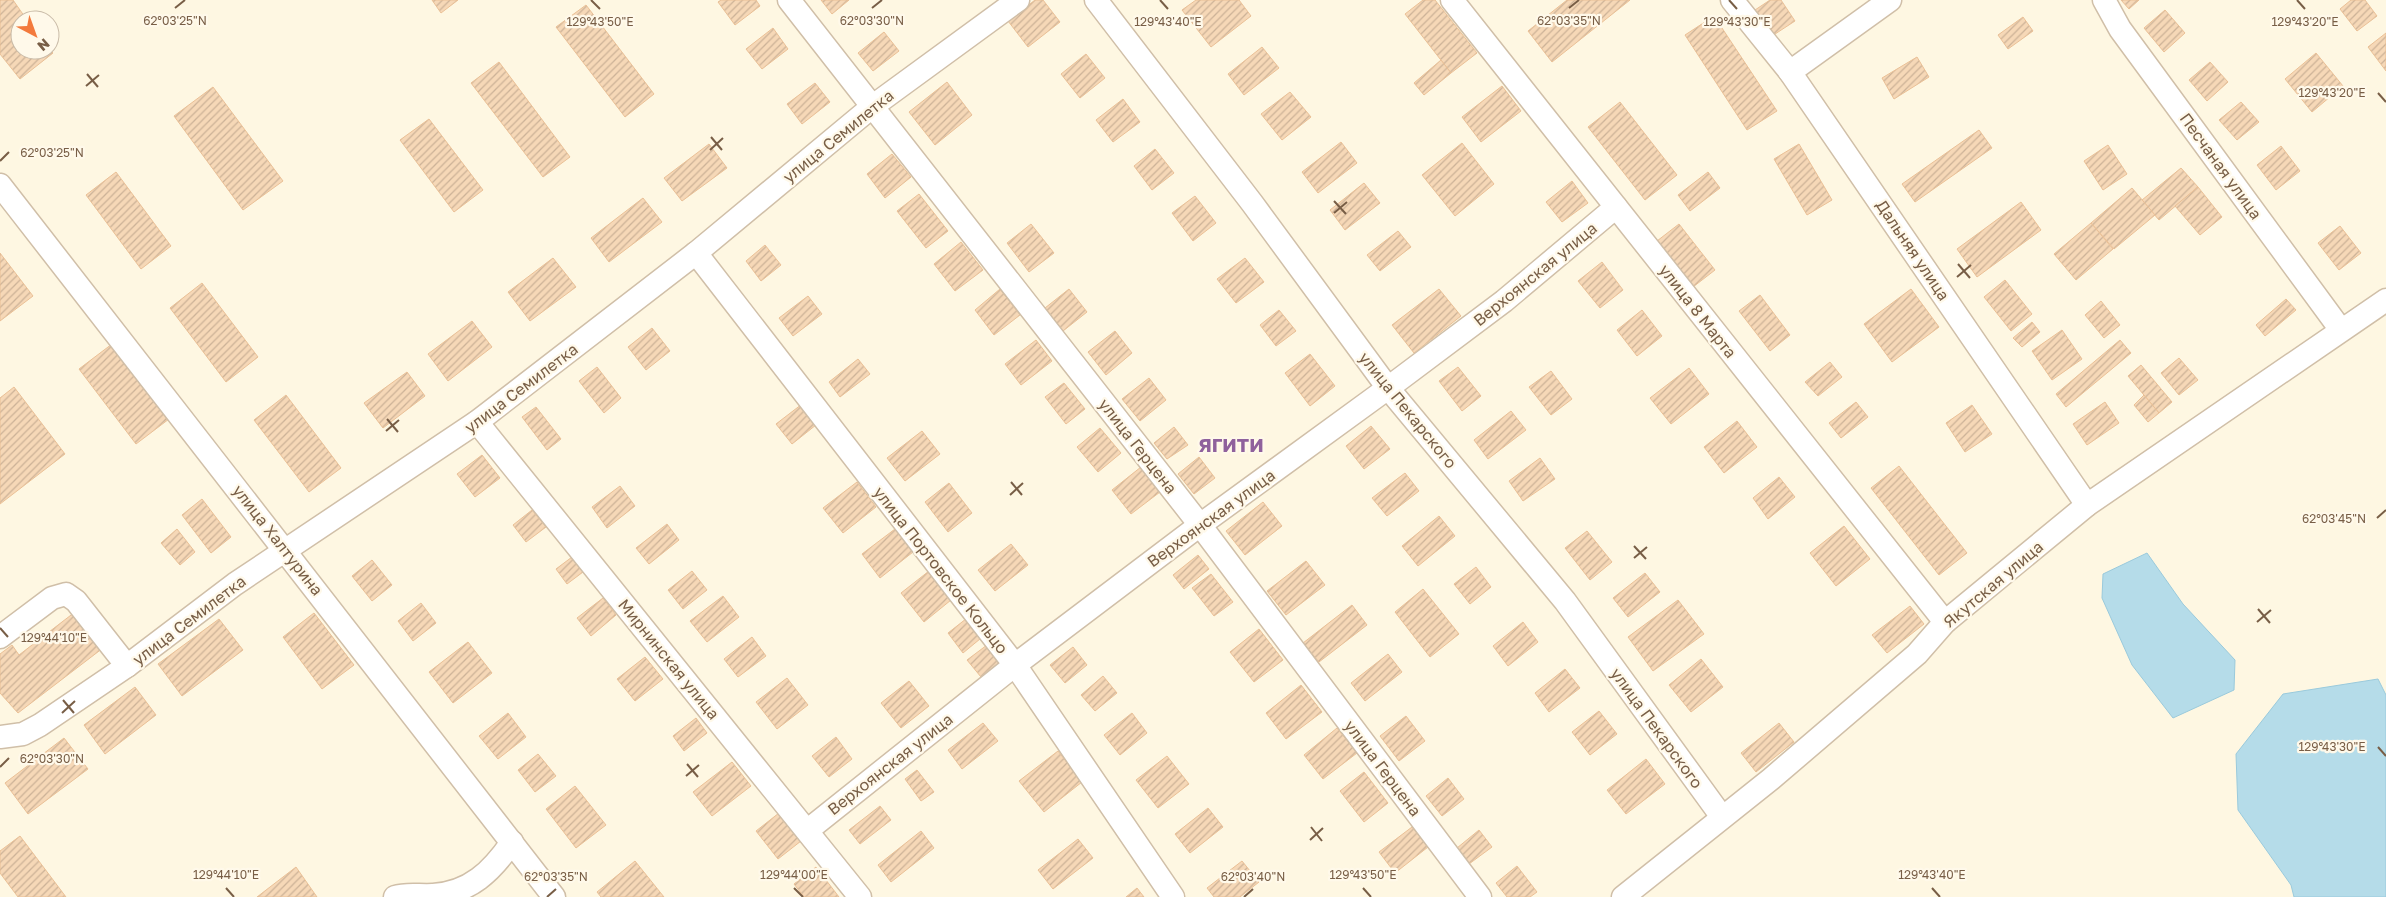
<svg xmlns="http://www.w3.org/2000/svg" width="2386" height="897" viewBox="0 0 2386 897" font-family="'Golos Text',sans-serif">
  <style>
    .water { fill: #b5dce9; stroke: #9acadc }
    .building { fill: url(#building-hatch); stroke: #eac096 }
    .lines { fill: none; stroke-linecap: round; stroke-linejoin: round }
    .minor-casing { stroke: #d0bfa8; stroke-width: 25 }
    .minor { stroke: #fff; stroke-width: 22 }
    .ticks { fill: none; stroke: #785e46; stroke-width: 2 }
    .labels { text-anchor: middle; stroke-width: 4.5; stroke-linejoin: round; paint-order: stroke }
    .street-label { font-size: 16px; fill: #785e46; stroke: #fff9ea }
    .quarter-label { font-size: 19px; font-weight: bold; fill: #8f619c; stroke: #fff9ea }
    .ticks-label { font-size: 12px; text-anchor: middle; fill: #785e46; stroke: #fff9ea; stroke-width: 4.5; stroke-linejoin: round; paint-order: stroke }
  </style>
  <defs>
    <pattern id="building-hatch" width="6" height="6" patternUnits="userSpaceOnUse" patternTransform="scale(1.25)"><rect width="6" height="6" fill="#f6d8b7"/><path d="M-1 1l2-2M0 6l6-6M5 7l2-2" fill="none" stroke="#ccb297"/></pattern>
  </defs>
  <rect width="100%" height="100%" fill="#fef7e2"/>
  <g class="water">
    <polygon points="2147,553 2183,604 2235,660 2234,690 2173,718 2132,665 2102,598 2103,574"/>
    <polygon points="2378,679 2386,695 2386,897 2294,897 2291,885 2238,810 2236,754 2283,694"/>
  </g>
  <g class="building">
    <polygon points="0,0 13,0 27,20 20,20 20,50 50,50 53,53 20,79 0,54"/>
    <polygon points="432,0 458,0 441,13"/>
    <polygon points="721,0 756,0 760,6 735,25 718,2"/>
    <polygon points="821,0 849,0 832,14"/>
    <polygon points="1035,0 1043,0 1060,22 1028,47 1008,21"/>
    <polygon points="1196,0 1239,0 1251,16 1211,47 1182,10"/>
    <polygon points="1423,0 1435,0 1477,53 1451,73 1405,14"/>
    <polygon points="1567,0 1630,0 1552,62 1528,31"/>
    <polygon points="1770,0 1781,0 1795,21 1772,36 1755,10"/>
    <polygon points="2121,0 2139,0 2129,9"/>
    <polygon points="2351,0 2365,0 2377,16 2357,31 2340,9"/>
    <polygon points="586,5 654,94 625,117 556,27"/>
    <polygon points="2165,10 2185,33 2164,52 2144,28"/>
    <polygon points="1714,16 1777,111 1747,130 1685,35"/>
    <polygon points="2023,17 2033,31 2008,49 1998,35"/>
    <polygon points="773,28 788,49 762,69 746,49"/>
    <polygon points="884,32 899,51 873,71 858,53"/>
    <polygon points="2386,33 2386,71 2368,47"/>
    <polygon points="1262,47 1279,68 1244,95 1228,74"/>
    <polygon points="2316,53 2343,86 2312,112 2285,79"/>
    <polygon points="1086,54 1105,78 1080,98 1061,74"/>
    <polygon points="1917,57 1929,77 1894,99 1882,78"/>
    <polygon points="1441,60 1451,73 1424,95 1414,83"/>
    <polygon points="499,62 570,157 543,177 471,83"/>
    <polygon points="2210,62 2228,82 2207,101 2189,80"/>
    <polygon points="947,82 972,115 935,145 909,112"/>
    <polygon points="815,83 830,102 802,124 787,104"/>
    <polygon points="1502,86 1521,111 1481,142 1462,117"/>
    <polygon points="213,87 283,181 243,210 174,116"/>
    <polygon points="1290,92 1311,117 1282,140 1261,114"/>
    <polygon points="1123,99 1140,122 1113,142 1096,120"/>
    <polygon points="1620,102 1677,175 1645,200 1588,127"/>
    <polygon points="2241,102 2259,122 2237,140 2219,120"/>
    <polygon points="429,119 483,190 454,212 400,140"/>
    <polygon points="1979,130 1992,148 1915,202 1902,184"/>
    <polygon points="1341,142 1357,163 1318,193 1302,172"/>
    <polygon points="1462,143 1494,184 1455,216 1422,175"/>
    <polygon points="709,144 727,168 682,201 664,178"/>
    <polygon points="1799,144 1832,200 1807,215 1774,159"/>
    <polygon points="2108,145 2127,174 2103,190 2084,161"/>
    <polygon points="2281,146 2300,171 2276,190 2257,165"/>
    <polygon points="1155,149 1174,173 1152,190 1134,166"/>
    <polygon points="892,154 911,177 885,198 867,174"/>
    <polygon points="2181,168 2198,187 2159,220 2142,200"/>
    <polygon points="116,172 171,246 141,269 86,195"/>
    <polygon points="1708,172 1720,188 1690,211 1678,195"/>
    <polygon points="1572,181 1588,203 1562,222 1546,202"/>
    <polygon points="1364,183 1380,203 1345,230 1330,210"/>
    <polygon points="2198,187 2222,217 2200,235 2175,206"/>
    <polygon points="2132,188 2155,215 2114,249 2091,223"/>
    <polygon points="919,194 948,231 926,248 897,211"/>
    <polygon points="1195,196 1216,223 1193,241 1172,213"/>
    <polygon points="643,198 662,222 609,262 591,238"/>
    <polygon points="2021,202 2041,230 1977,277 1957,249"/>
    <polygon points="2091,223 2113,249 2076,280 2054,254"/>
    <polygon points="1031,224 1054,253 1029,272 1007,243"/>
    <polygon points="1679,224 1715,270 1693,287 1657,241"/>
    <polygon points="2340,226 2361,253 2339,270 2318,243"/>
    <polygon points="1398,231 1411,247 1380,271 1367,255"/>
    <polygon points="961,242 983,270 955,291 934,264"/>
    <polygon points="765,245 781,265 761,281 746,261"/>
    <polygon points="0,253 33,296 0,321"/>
    <polygon points="553,258 576,287 530,321 508,292"/>
    <polygon points="1245,258 1264,282 1236,303 1217,279"/>
    <polygon points="1602,262 1623,290 1600,308 1578,281"/>
    <polygon points="2005,280 2032,314 2011,331 1984,297"/>
    <polygon points="202,283 258,357 226,382 170,308"/>
    <polygon points="1000,289 1020,315 994,335 975,310"/>
    <polygon points="1069,289 1087,312 1063,331 1045,308"/>
    <polygon points="1439,289 1461,316 1414,353 1392,325"/>
    <polygon points="1911,289 1939,327 1892,362 1864,324"/>
    <polygon points="1760,295 1790,335 1770,351 1739,311"/>
    <polygon points="808,296 822,314 793,336 779,318"/>
    <polygon points="2286,299 2296,310 2265,336 2256,325"/>
    <polygon points="2101,301 2120,325 2104,338 2085,315"/>
    <polygon points="1279,310 1296,331 1276,346 1260,325"/>
    <polygon points="1642,310 1662,336 1637,356 1617,330"/>
    <polygon points="472,321 492,347 448,381 428,354"/>
    <polygon points="2032,322 2040,332 2022,347 2013,338"/>
    <polygon points="652,328 670,351 646,370 628,347"/>
    <polygon points="2062,330 2082,359 2052,380 2032,351"/>
    <polygon points="1115,331 1132,353 1106,375 1088,352"/>
    <polygon points="1036,340 1052,361 1021,385 1005,364"/>
    <polygon points="2120,340 2131,353 2066,407 2056,394"/>
    <polygon points="112,344 169,419 136,444 79,369"/>
    <polygon points="1310,354 1335,386 1310,406 1285,373"/>
    <polygon points="2179,358 2198,380 2179,395 2161,373"/>
    <polygon points="858,359 870,374 840,397 829,382"/>
    <polygon points="1830,362 1842,377 1818,396 1805,382"/>
    <polygon points="2141,365 2172,402 2159,413 2128,376"/>
    <polygon points="597,367 621,398 604,413 579,381"/>
    <polygon points="1458,367 1481,396 1462,411 1439,381"/>
    <polygon points="1689,368 1709,394 1671,424 1650,398"/>
    <polygon points="1551,371 1572,399 1551,415 1529,387"/>
    <polygon points="407,372 425,396 383,428 364,403"/>
    <polygon points="1149,378 1166,400 1140,421 1122,399"/>
    <polygon points="1064,383 1085,409 1066,424 1045,397"/>
    <polygon points="14,387 65,454 0,504 0,398"/>
    <polygon points="286,395 341,468 309,492 254,420"/>
    <polygon points="2144,395 2159,413 2148,422 2134,405"/>
    <polygon points="806,401 821,421 792,444 776,424"/>
    <polygon points="1856,402 1868,417 1841,438 1829,423"/>
    <polygon points="2105,402 2119,423 2087,445 2073,424"/>
    <polygon points="1972,405 1992,434 1965,452 1946,423"/>
    <polygon points="536,407 561,439 547,450 522,417"/>
    <polygon points="1511,411 1526,430 1488,459 1474,440"/>
    <polygon points="1737,421 1757,447 1724,473 1704,447"/>
    <polygon points="1371,426 1390,449 1364,469 1346,446"/>
    <polygon points="1174,427 1188,445 1167,459 1154,443"/>
    <polygon points="1100,428 1121,453 1098,472 1077,447"/>
    <polygon points="922,431 940,454 905,481 887,458"/>
    <polygon points="482,455 500,478 475,497 457,474"/>
    <polygon points="1199,457 1215,478 1194,494 1178,474"/>
    <polygon points="1540,458 1555,479 1523,501 1509,481"/>
    <polygon points="1899,466 1967,553 1939,575 1871,488"/>
    <polygon points="1141,467 1160,492 1131,514 1112,490"/>
    <polygon points="1405,473 1419,491 1387,516 1372,498"/>
    <polygon points="1779,477 1795,497 1768,519 1753,498"/>
    <polygon points="857,482 876,507 843,533 823,508"/>
    <polygon points="949,483 972,513 948,532 925,502"/>
    <polygon points="620,486 635,506 607,528 592,507"/>
    <polygon points="202,499 231,537 211,553 182,515"/>
    <polygon points="1263,502 1282,526 1245,555 1226,531"/>
    <polygon points="532,510 546,527 526,542 513,525"/>
    <polygon points="1439,516 1455,536 1418,566 1402,546"/>
    <polygon points="667,524 679,540 649,564 636,548"/>
    <polygon points="1844,526 1870,559 1836,586 1810,553"/>
    <polygon points="177,529 195,552 180,565 161,543"/>
    <polygon points="895,529 913,552 880,578 862,554"/>
    <polygon points="1587,531 1612,562 1590,580 1565,548"/>
    <polygon points="1011,544 1028,565 995,591 978,570"/>
    <polygon points="1198,555 1209,569 1184,589 1173,575"/>
    <polygon points="572,557 583,572 567,584 556,569"/>
    <polygon points="372,560 392,585 372,601 352,576"/>
    <polygon points="1306,561 1325,585 1286,615 1267,591"/>
    <polygon points="1476,567 1491,587 1470,604 1454,584"/>
    <polygon points="692,571 707,590 683,609 668,590"/>
    <polygon points="929,571 951,600 924,622 901,593"/>
    <polygon points="1645,573 1660,592 1628,617 1613,598"/>
    <polygon points="1211,574 1233,602 1214,616 1192,588"/>
    <polygon points="1423,589 1459,634 1430,657 1395,612"/>
    <polygon points="723,596 739,617 707,642 690,621"/>
    <polygon points="603,598 616,615 591,636 577,618"/>
    <polygon points="1678,600 1704,634 1653,671 1628,637"/>
    <polygon points="421,603 436,623 413,641 398,621"/>
    <polygon points="1352,605 1367,625 1319,662 1303,643"/>
    <polygon points="1910,606 1924,624 1887,653 1872,635"/>
    <polygon points="75,612 103,648 18,713 0,693 0,654 12,645 19,655"/>
    <polygon points="314,613 354,665 322,689 283,637"/>
    <polygon points="971,615 986,634 963,653 948,633"/>
    <polygon points="219,619 243,650 182,696 158,664"/>
    <polygon points="1523,622 1538,642 1508,666 1493,646"/>
    <polygon points="1259,629 1283,660 1254,682 1230,652"/>
    <polygon points="752,637 766,656 738,677 724,659"/>
    <polygon points="468,642 492,673 453,703 429,672"/>
    <polygon points="991,642 1004,659 981,677 967,660"/>
    <polygon points="1073,647 1087,665 1065,683 1050,665"/>
    <polygon points="1388,654 1402,672 1365,701 1351,683"/>
    <polygon points="645,657 663,679 635,701 617,679"/>
    <polygon points="1701,659 1723,687 1691,712 1669,685"/>
    <polygon points="1565,669 1580,688 1549,712 1535,693"/>
    <polygon points="1103,676 1117,693 1095,711 1081,695"/>
    <polygon points="787,678 808,705 777,729 756,702"/>
    <polygon points="909,681 929,706 901,728 881,703"/>
    <polygon points="1301,685 1322,712 1286,739 1266,713"/>
    <polygon points="135,687 156,715 105,754 84,725"/>
    <polygon points="1599,711 1617,734 1590,755 1572,732"/>
    <polygon points="508,713 526,737 498,759 479,736"/>
    <polygon points="1132,713 1147,733 1120,755 1104,735"/>
    <polygon points="1406,716 1425,741 1399,761 1380,736"/>
    <polygon points="696,718 707,733 684,751 673,736"/>
    <polygon points="983,723 998,741 962,769 948,750"/>
    <polygon points="1779,723 1794,742 1756,772 1741,753"/>
    <polygon points="1337,728 1357,753 1323,779 1304,755"/>
    <polygon points="836,737 852,759 829,777 812,756"/>
    <polygon points="64,738 88,769 28,814 5,783"/>
    <polygon points="1058,751 1082,782 1044,812 1019,781"/>
    <polygon points="538,754 556,776 535,792 518,770"/>
    <polygon points="1167,756 1189,784 1158,808 1136,780"/>
    <polygon points="1646,759 1665,784 1626,814 1607,790"/>
    <polygon points="732,762 751,786 712,816 693,792"/>
    <polygon points="917,770 934,792 921,801 905,779"/>
    <polygon points="1364,772 1388,803 1364,822 1340,791"/>
    <polygon points="1448,778 1464,799 1442,816 1426,796"/>
    <polygon points="575,786 606,825 576,848 546,809"/>
    <polygon points="880,806 891,820 860,844 849,830"/>
    <polygon points="1208,808 1223,827 1190,853 1175,834"/>
    <polygon points="779,813 801,841 778,859 756,831"/>
    <polygon points="1412,827 1428,847 1395,873 1379,852"/>
    <polygon points="1479,830 1492,847 1469,864 1457,848"/>
    <polygon points="921,831 934,848 891,882 878,865"/>
    <polygon points="20,836 66,897 18,897 0,873 0,851"/>
    <polygon points="1078,839 1093,858 1053,889 1038,870"/>
    <polygon points="635,861 664,897 601,897 597,892"/>
    <polygon points="1242,861 1259,882 1240,897 1214,897 1207,888"/>
    <polygon points="1517,866 1537,892 1530,897 1507,897 1496,883"/>
    <polygon points="296,867 317,897 257,897"/>
    <polygon points="816,867 839,897 804,897 794,884"/>
    <polygon points="1137,888 1144,897 1126,897"/>
  </g>
  <g class="lines">
    <g class="minor-casing">
      <g id="minor">
        <polyline points="789,0 1200,525 1480,897"/>
        <polyline points="1096,0 1252,203 1388,388 1565,601 1722,817"/>
        <polyline points="1452,0 1945,622"/>
        <polyline points="1732,0 1790,72 2087,505"/>
        <polyline points="2104,0 2120,29 2341,330"/>
        <polyline points="1790,72 1890,0"/>
        <polyline points="0,185 554,897"/>
        <polyline points="696,253 1015,665 1173,897"/>
        <polyline points="477,422 860,897"/>
        <polyline points="0,637 52,598 66,594 76,601 127,666"/>
        <polyline points="0,737 23,734 40,725 127,666 235,584 477,422 696,253 873,106 1018,0"/>
        <polyline points="808,830 1015,665 1200,525 1388,388 1504,301 1616,207"/>
        <path d="M395,897C407,893 420,896 433,895C470,893 492,871 512,842"/>
        <polyline points="1623,897 1771,779 1917,654 1945,622 2087,505 2386,300"/>
      </g>
    </g>
    <use href="#minor" class="minor"/>
  </g>
  <path class="ticks" d="M591,0L600,9M1160,0L1168,9M1729,0L1737,9M2297,0L2305,9M175,8L185,0M872,8L882,0M1569,8L1579,0M87,74L98,87M86,86L99,75M2378,93L2386,102M711,137L722,150M710,150L723,138M0,161L9,152M1334,201L1346,214M1334,213L1347,202M1958,264L1970,278M1957,277L1971,265M387,419L398,432M386,431L399,420M1011,482L1022,495M1010,495L1023,483M2377,518L2386,510M1634,546L1646,559M1634,558L1647,547M2258,609L2270,623M2257,622L2271,610M0,628L8,637M63,700L74,713M62,713L75,701M2378,747L2386,756M687,764L698,777M0,767L9,758M686,776L699,765M1311,827L1322,841M1310,840L1323,828M226,888L234,897M794,888L803,897M1363,888L1371,897M1932,888L1940,897M547,897L556,889M1244,897L1253,889"/>
  <g class="labels">
    <g class="street-label">
      <text transform="translate(838 136) rotate(-39)" y="6">улица Семилетка</text>
      <text transform="translate(2221 166) rotate(54)" y="6">Песчаная улица</text>
      <text transform="translate(1913 250) rotate(56)" y="6">Дальняя улица</text>
      <text transform="translate(1535 274) rotate(-39)" y="6">Верхоянская улица</text>
      <text transform="translate(1698 311) rotate(52)" y="6">улица 8 Марта</text>
      <text transform="translate(521 388) rotate(-37)" y="6">улица Семилетка</text>
      <text transform="translate(1408 410) rotate(51)" y="6">улица Пекарского</text>
      <text transform="translate(1138 446) rotate(52)" y="6">улица Герцена</text>
      <text transform="translate(1211 518) rotate(-36)" y="6">Верхоянская улица</text>
      <text transform="translate(278 540) rotate(52)" y="6">улица Халтурина</text>
      <text transform="translate(941 570) rotate(52)" y="6">улица Портовское Кольцо</text>
      <text transform="translate(1993 584) rotate(-40)" y="6">Якутская улица</text>
      <text transform="translate(189 620) rotate(-37)" y="6">улица Семилетка</text>
      <text transform="translate(669 659) rotate(51)" y="6">Мирнинская улица</text>
      <text transform="translate(1657 728) rotate(54)" y="6">улица Пекарского</text>
      <text transform="translate(890 764) rotate(-38)" y="6">Верхоянская улица</text>
      <text transform="translate(1383 768) rotate(53)" y="6">улица Герцена</text>
    </g>
    <g class="quarter-label">
      <text x="1231" y="452">ЯГИТИ</text>
    </g>
  </g>
  <g class="ticks-label">
    <text x="175" y="25">62°03'25"N</text>
    <text x="872" y="25">62°03'30"N</text>
    <text x="1569" y="25">62°03'35"N</text>
    <text x="2305" y="26">129°43'20"E</text>
    <text x="600" y="26">129°43'50"E</text>
    <text x="1168" y="26">129°43'40"E</text>
    <text x="1737" y="26">129°43'30"E</text>
    <text x="2332" y="97">129°43'20"E</text>
    <text x="52" y="157">62°03'25"N</text>
    <text x="2334" y="523">62°03'45"N</text>
    <text x="54" y="642">129°44'10"E</text>
    <text x="2332" y="751">129°43'30"E</text>
    <text x="52" y="763">62°03'30"N</text>
    <text x="226" y="879">129°44'10"E</text>
    <text x="794" y="879">129°44'00"E</text>
    <text x="1363" y="879">129°43'50"E</text>
    <text x="1932" y="879">129°43'40"E</text>
    <text x="556" y="881">62°03'35"N</text>
    <text x="1253" y="881">62°03'40"N</text>
  </g>
  <g transform="translate(35 35) rotate(139)"><circle r="24" fill="#fff9ea" stroke="#c9bba8"/>
  <path d="M0-4L9 19L0 12L-9 19Z" fill="#f37a3d"/>
  <text y="-8" font-size="14" font-weight="bold" text-anchor="middle" fill="#785e46">N</text>
  </g>
</svg>
